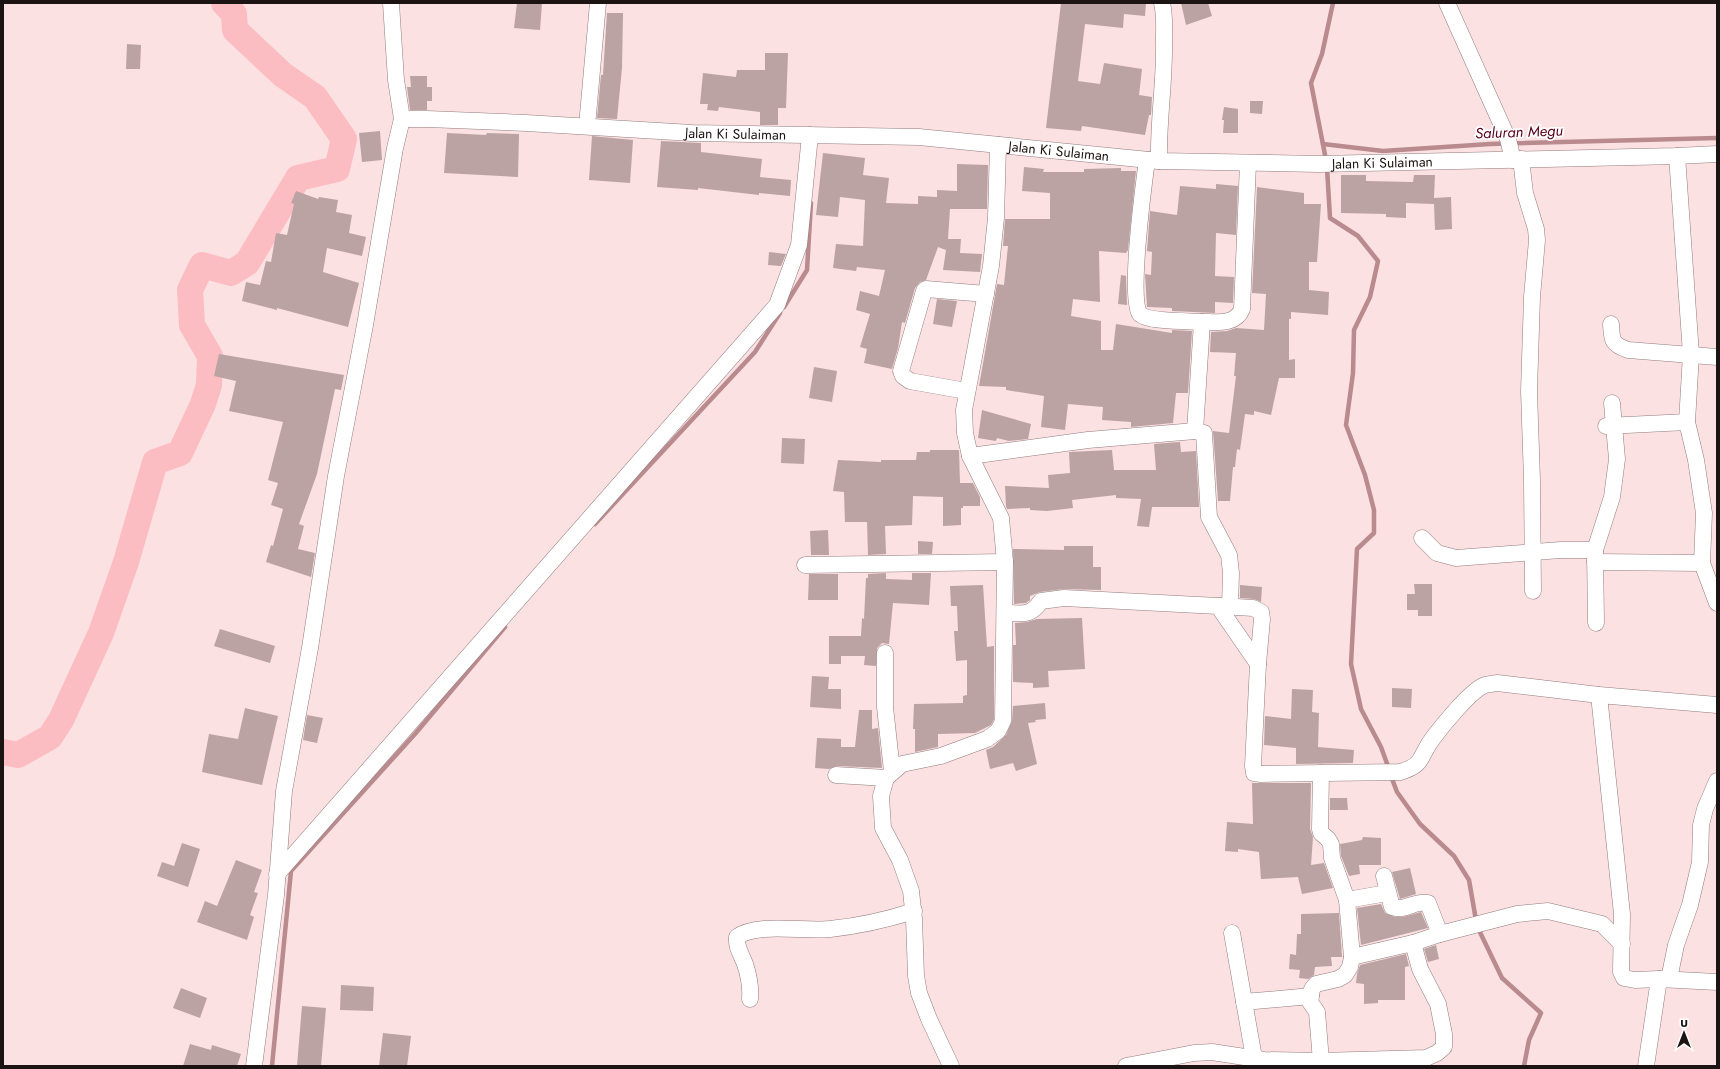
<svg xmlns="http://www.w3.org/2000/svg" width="1720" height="1069" viewBox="0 0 1720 1069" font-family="Jost,sans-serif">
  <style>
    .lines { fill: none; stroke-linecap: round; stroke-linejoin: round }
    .stream { stroke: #b98a8e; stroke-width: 4.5 }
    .river { stroke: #fcbdc2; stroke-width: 26 }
    .building { fill: #bba2a3 }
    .street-casing { stroke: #937b7d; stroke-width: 17 }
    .street { stroke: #fff; stroke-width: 16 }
    .labels { text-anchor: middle; stroke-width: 3.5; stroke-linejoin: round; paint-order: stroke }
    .street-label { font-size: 14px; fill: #1c1313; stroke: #fff }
    .water-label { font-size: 15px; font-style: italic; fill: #5a001a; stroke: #fff }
  </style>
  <rect width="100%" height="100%" fill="#fce1e2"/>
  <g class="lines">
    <g class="stream">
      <polyline points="1323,144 1383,151 1490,144 1717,138"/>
      <polyline points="1326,160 1311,83 1322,54 1333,3"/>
      <polyline points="1327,168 1330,218 1358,236 1378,261 1370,297 1354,330 1353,373 1346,425 1365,475 1374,510 1374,533 1357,549 1351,664 1361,709 1381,747 1389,769"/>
      <polyline points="784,307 807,270 811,203"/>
      <polyline points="595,524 755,352 780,313"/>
      <polyline points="1391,776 1397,792 1420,824 1454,856 1469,880 1477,926 1502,978 1541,1013 1529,1040 1524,1066"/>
      <polyline points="272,1066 291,871 415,734 505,627"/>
    </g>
    <polyline class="river" points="3,752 18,755 50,737 61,720 101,633 126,562 155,462 180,453 203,404 209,385 210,356 192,325 190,290 202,265 231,273 247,263 298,178 337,169 344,139 315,97 283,75 235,30 234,14 224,3"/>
  </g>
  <g class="building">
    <polygon points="517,3 542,3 540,30 514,28"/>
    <polygon points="1061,3 1146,3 1145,16 1124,14 1123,28 1085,24 1078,81 1100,84 1104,63 1142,69 1139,95 1152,97 1151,115 1149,115 1145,135 1082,126 1081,131 1046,128"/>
    <polygon points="1181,3 1208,3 1212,16 1186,25"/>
    <polygon points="607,13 623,13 622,68 617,119 597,118 601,75 603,75"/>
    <polygon points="127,44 141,45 140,69 126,69"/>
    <polygon points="765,53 788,53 786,108 778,108 778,125 760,125 760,112 719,107 718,111 707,110 708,104 700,104 703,73 736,77 737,70 765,70"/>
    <polygon points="410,76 427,76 427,87 432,87 432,101 427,101 427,110 410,110 407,87 411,87"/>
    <polygon points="1250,101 1263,101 1262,114 1250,113"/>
    <polygon points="1224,107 1238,109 1238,133 1223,133 1224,120 1222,120"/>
    <polygon points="380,131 382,160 362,162 359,133"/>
    <polygon points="447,133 486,135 487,133 519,134 518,177 444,173"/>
    <polygon points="592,136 633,140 630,183 589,180"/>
    <polygon points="661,141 701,143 701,152 762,159 760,177 791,180 790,196 759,193 759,195 698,188 698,190 657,187"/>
    <polygon points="823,153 865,158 863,175 889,178 886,203 918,204 918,196 937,197 937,190 957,191 957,164 988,165 987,209 950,209 948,239 961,239 960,253 982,254 980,272 943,270 946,250 938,247 926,280 920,282 915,288 905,323 902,322 898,348 892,369 864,363 867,349 860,347 870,314 856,310 860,291 879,296 885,270 857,267 856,271 833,268 836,244 863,246 865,200 840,197 838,217 816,215"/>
    <polygon points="1024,167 1044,169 1043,172 1084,172 1084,169 1121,168 1121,171 1136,171 1128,250 1126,253 1099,251 1100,302 1073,299 1071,316 1101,321 1101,350 1113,350 1116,324 1172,333 1172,330 1192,331 1188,393 1176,393 1173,423 1131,427 1131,422 1102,420 1103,407 1068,404 1065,430 1041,427 1044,396 1006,390 1006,387 979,386 997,284 1004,285 1008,246 1003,246 1005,219 1050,219 1050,193 1022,191"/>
    <polygon points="1341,175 1366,175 1366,181 1411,182 1413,182 1414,175 1435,175 1434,198 1451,197 1452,229 1435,230 1434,204 1406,203 1406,218 1386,217 1386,214 1341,213"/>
    <polygon points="1216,184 1238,186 1236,235 1216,233 1215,276 1234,277 1233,303 1215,302 1215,313 1172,311 1172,308 1147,307 1145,274 1151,275 1152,252 1147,251 1150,211 1177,215 1180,186 1216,189"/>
    <polygon points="1257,187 1304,193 1304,204 1321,204 1317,262 1309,262 1309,290 1329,292 1328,315 1291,312 1291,319 1289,319 1289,360 1295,359 1295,378 1279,378 1271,415 1254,411 1254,415 1245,414 1240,450 1237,449 1235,467 1233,467 1230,501 1218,501 1213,431 1229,433 1236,376 1234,376 1236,353 1210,352 1211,332 1227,331 1236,328 1264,330 1266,294 1252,293"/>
    <polygon points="296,191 318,199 319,197 338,200 336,212 352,215 349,233 366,237 362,256 327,248 323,272 359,283 348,327 277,308 277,310 242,301 246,282 260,285 266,261 271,262 276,233 287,235 294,204 291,203"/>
    <polygon points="769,252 786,254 781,266 768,265"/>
    <polygon points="1121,275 1126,276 1127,305 1118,304"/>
    <polygon points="937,299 957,301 952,327 933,324"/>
    <polygon points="219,354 344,375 341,390 335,389 317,474 299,524 304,526 298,549 315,553 311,577 266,562 271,545 273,546 283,509 271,505 278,483 268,480 283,422 229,411 236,381 214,376"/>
    <polygon points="814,367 837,371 832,402 809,398"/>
    <polygon points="982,410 1031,424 1028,439 1009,441 997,438 996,441 978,438"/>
    <polygon points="782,438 805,439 804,464 781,463"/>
    <polygon points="1180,442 1181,452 1196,451 1199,507 1152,507 1149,527 1137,526 1141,499 1116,498 1116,495 1072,500 1073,508 1047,511 1030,510 1030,508 1007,509 1006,506 1005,486 1049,488 1048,475 1070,473 1069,452 1112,450 1114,470 1156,470 1154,444"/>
    <polygon points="930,450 959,450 960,483 973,483 980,497 980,506 963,506 963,508 961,508 961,525 943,526 943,497 913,496 912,525 885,526 886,554 868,555 867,522 845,522 844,492 833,491 838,460 881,462 881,460 916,460 917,452 930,452"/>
    <polygon points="828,530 829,555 811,555 810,531"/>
    <polygon points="918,541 933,542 932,554 918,554"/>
    <polygon points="1064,546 1093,546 1093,567 1101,567 1101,590 1064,589 1040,592 1030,596 1030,600 1026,603 1014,604 1013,549 1064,550"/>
    <polygon points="886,573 886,579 912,580 912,573 931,573 929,605 893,603 889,644 882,643 877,648 876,666 864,665 865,656 841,656 841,664 829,664 829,636 861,636 862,618 864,619 866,578 868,578 868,574"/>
    <polygon points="809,574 838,574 838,600 808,600"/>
    <polygon points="1414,584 1432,584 1432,616 1418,616 1418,610 1407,610 1407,594 1415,594"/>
    <polygon points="983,585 987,647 994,646 994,719 991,725 975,733 938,734 938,747 915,752 915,729 913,729 914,704 963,703 963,696 967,695 967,660 956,661 954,631 958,631 957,606 951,606 950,586"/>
    <polygon points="1240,585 1262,587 1261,602 1254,599 1240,598"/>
    <polygon points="1082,618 1085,669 1048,671 1049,687 1033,688 1033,683 1013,682 1013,645 1016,645 1015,623 1027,622 1037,619"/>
    <polygon points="220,629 275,646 270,663 214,646"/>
    <polygon points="812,676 829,677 828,689 841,689 841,709 810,707"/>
    <polygon points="1392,688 1412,689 1411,708 1392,707"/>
    <polygon points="1292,689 1313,690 1312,712 1319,713 1318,747 1354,750 1353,763 1296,764 1296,748 1264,745 1265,716 1291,719"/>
    <polygon points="1045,703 1046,719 1035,720 1036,722 1028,723 1037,764 1016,771 1013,763 990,769 986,750 993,747 1006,735 1012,721 1013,706"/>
    <polygon points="245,708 278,716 262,785 202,772 209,734 238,739"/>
    <polygon points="859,710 872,710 872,729 878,728 882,768 837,766 829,769 815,768 817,738 841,739 841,747 855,747"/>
    <polygon points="307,715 323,718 317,743 303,740"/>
    <polygon points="1252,783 1311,783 1310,829 1313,837 1311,865 1324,863 1333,888 1302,894 1298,877 1261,879 1259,852 1238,849 1238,852 1225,851 1227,822 1253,824"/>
    <polygon points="1330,798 1347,798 1348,810 1330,810"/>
    <polygon points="1363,837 1381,838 1381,865 1359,865 1360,874 1349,876 1341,856 1340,844 1362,840"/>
    <polygon points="182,843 200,849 188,887 157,876 162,862 174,866"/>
    <polygon points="236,860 262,870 254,892 258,893 250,915 254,917 247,940 197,922 205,901 217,906"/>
    <polygon points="1410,868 1416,894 1400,899 1392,872"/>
    <polygon points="1381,904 1385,913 1395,917 1403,917 1421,912 1428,928 1361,945 1357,908"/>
    <polygon points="1339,913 1342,957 1331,957 1332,966 1315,967 1314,975 1308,979 1299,978 1300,970 1289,969 1290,954 1296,955 1297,934 1301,934 1301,914"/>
    <polygon points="1436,945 1439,959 1428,962 1424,949"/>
    <polygon points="1406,954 1409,966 1405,967 1405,1000 1378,1000 1378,1003 1364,1004 1364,984 1356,983 1357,974 1360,965"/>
    <polygon points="341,985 374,987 373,1011 340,1010"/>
    <polygon points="181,988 207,998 200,1018 173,1008"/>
    <polygon points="302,1006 326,1008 321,1066 297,1066"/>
    <polygon points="383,1033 411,1036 407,1066 379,1066"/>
    <polygon points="190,1044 211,1050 212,1045 241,1054 237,1066 183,1066"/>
  </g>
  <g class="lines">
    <g class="street-casing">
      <g id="street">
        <polyline points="1447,3 1508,139 1513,160"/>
        <path id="s1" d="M402,119H427L526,123L692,133L919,137L1159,161L1319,164L1677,156L1717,154"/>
        <polyline points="587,126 598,3"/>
        <polyline points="1677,156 1691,354 1687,422 1696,460 1704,513 1702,563 1717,603"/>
        <polyline points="1521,159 1525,193 1536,229 1537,240 1532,297 1529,391 1532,480 1533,591"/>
        <path d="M1147,160C1144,182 1128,303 1140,314C1148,322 1190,321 1203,322C1217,322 1236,325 1242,309L1248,163"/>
        <path d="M1159,161C1158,121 1165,81 1164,40C1164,27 1165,15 1162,3"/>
        <path d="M1611,324C1612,340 1611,344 1628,350L1717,357"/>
        <polyline points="966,391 910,381 903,376 901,371 924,291 926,289 986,294"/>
        <polyline points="1606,426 1687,422"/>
        <polyline points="1195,431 1202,322"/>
        <polyline points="970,456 1088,440 1195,431 1204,433 1209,517 1229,555 1231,573 1230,606"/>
        <polyline points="1422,538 1437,553 1456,558 1561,550 1595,550 1596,623"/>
        <polyline points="1595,550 1612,497 1617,459 1612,403"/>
        <polyline points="1595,562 1702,563"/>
        <polyline points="805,565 1005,562"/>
        <polyline points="1220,606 1253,608 1261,612 1262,619 1258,664"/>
        <path d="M1005,613C1023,613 1030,617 1041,601L1064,598L1218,606L1258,664L1253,766L1254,773L1261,774L1400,772C1425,765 1419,756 1433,738C1442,726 1471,690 1485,685C1488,684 1493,684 1497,683L1599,695L1717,705"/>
        <polyline points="885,653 885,707 892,771"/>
        <polyline points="1599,695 1622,914 1621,972 1624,978 1635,980 1659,979"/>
        <polyline points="836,775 886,778"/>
        <polyline points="277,874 777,305 799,245 810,135"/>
        <path d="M1384,876L1392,907C1405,912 1415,900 1428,903L1440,934L1517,914L1548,911L1602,924L1622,944"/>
        <polyline points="1347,900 1387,893"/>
        <polyline points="1232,933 1254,1058"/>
        <polyline points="1352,957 1413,943 1440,934"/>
        <polyline points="1669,979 1676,945 1690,905 1700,862 1701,825 1705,809 1717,781"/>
        <path d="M750,999C751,987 749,976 745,964C741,954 736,947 737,937C757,922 804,932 830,929C859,926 886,920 914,911"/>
        <polyline points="1244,1002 1311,996"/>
        <polyline points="1321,1061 1317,1012 1310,1002 1312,989 1316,984 1338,979 1345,975 1350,967 1352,957 1347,900 1332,858 1331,844 1328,839 1321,833 1320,829 1321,773"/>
        <polyline points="254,1066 276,895 284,791 310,648 336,476 365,325 395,148 402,119 396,80 391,3"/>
        <polyline points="951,1066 929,1019 919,993 916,976 914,919 911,891 900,860 883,828 881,796 886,778 902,764 941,756 987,739 998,731 1003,721 1005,562 1001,518 970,456 965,433 964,410 991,266 996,218 998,145"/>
        <polyline points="1126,1066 1194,1053 1212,1052 1264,1060 1321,1061 1426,1058 1437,1053 1444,1047 1444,1034 1438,1004 1420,969 1413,943"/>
        <polyline points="1646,1066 1659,979 1717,982"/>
      </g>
    </g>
    <use href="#street" class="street"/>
  </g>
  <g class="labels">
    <g class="street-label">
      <text dy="5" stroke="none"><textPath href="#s1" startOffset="334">Jalan Ki Sulaiman</textPath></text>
      <text dy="5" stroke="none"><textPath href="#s1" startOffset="658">Jalan Ki Sulaiman</textPath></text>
      <text dy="5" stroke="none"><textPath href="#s1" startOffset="982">Jalan Ki Sulaiman</textPath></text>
    </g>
    <g class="water-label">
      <text transform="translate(1519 132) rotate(-2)" y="5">Saluran Megu</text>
    </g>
  </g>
  <rect width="1720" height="1069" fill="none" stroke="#1c1313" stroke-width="8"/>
  <g transform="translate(1684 1033)" stroke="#ffffff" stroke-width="3" paint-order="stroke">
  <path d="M0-3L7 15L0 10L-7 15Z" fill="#1c1313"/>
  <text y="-6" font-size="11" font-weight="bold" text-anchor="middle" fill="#1c1313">U</text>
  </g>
</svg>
